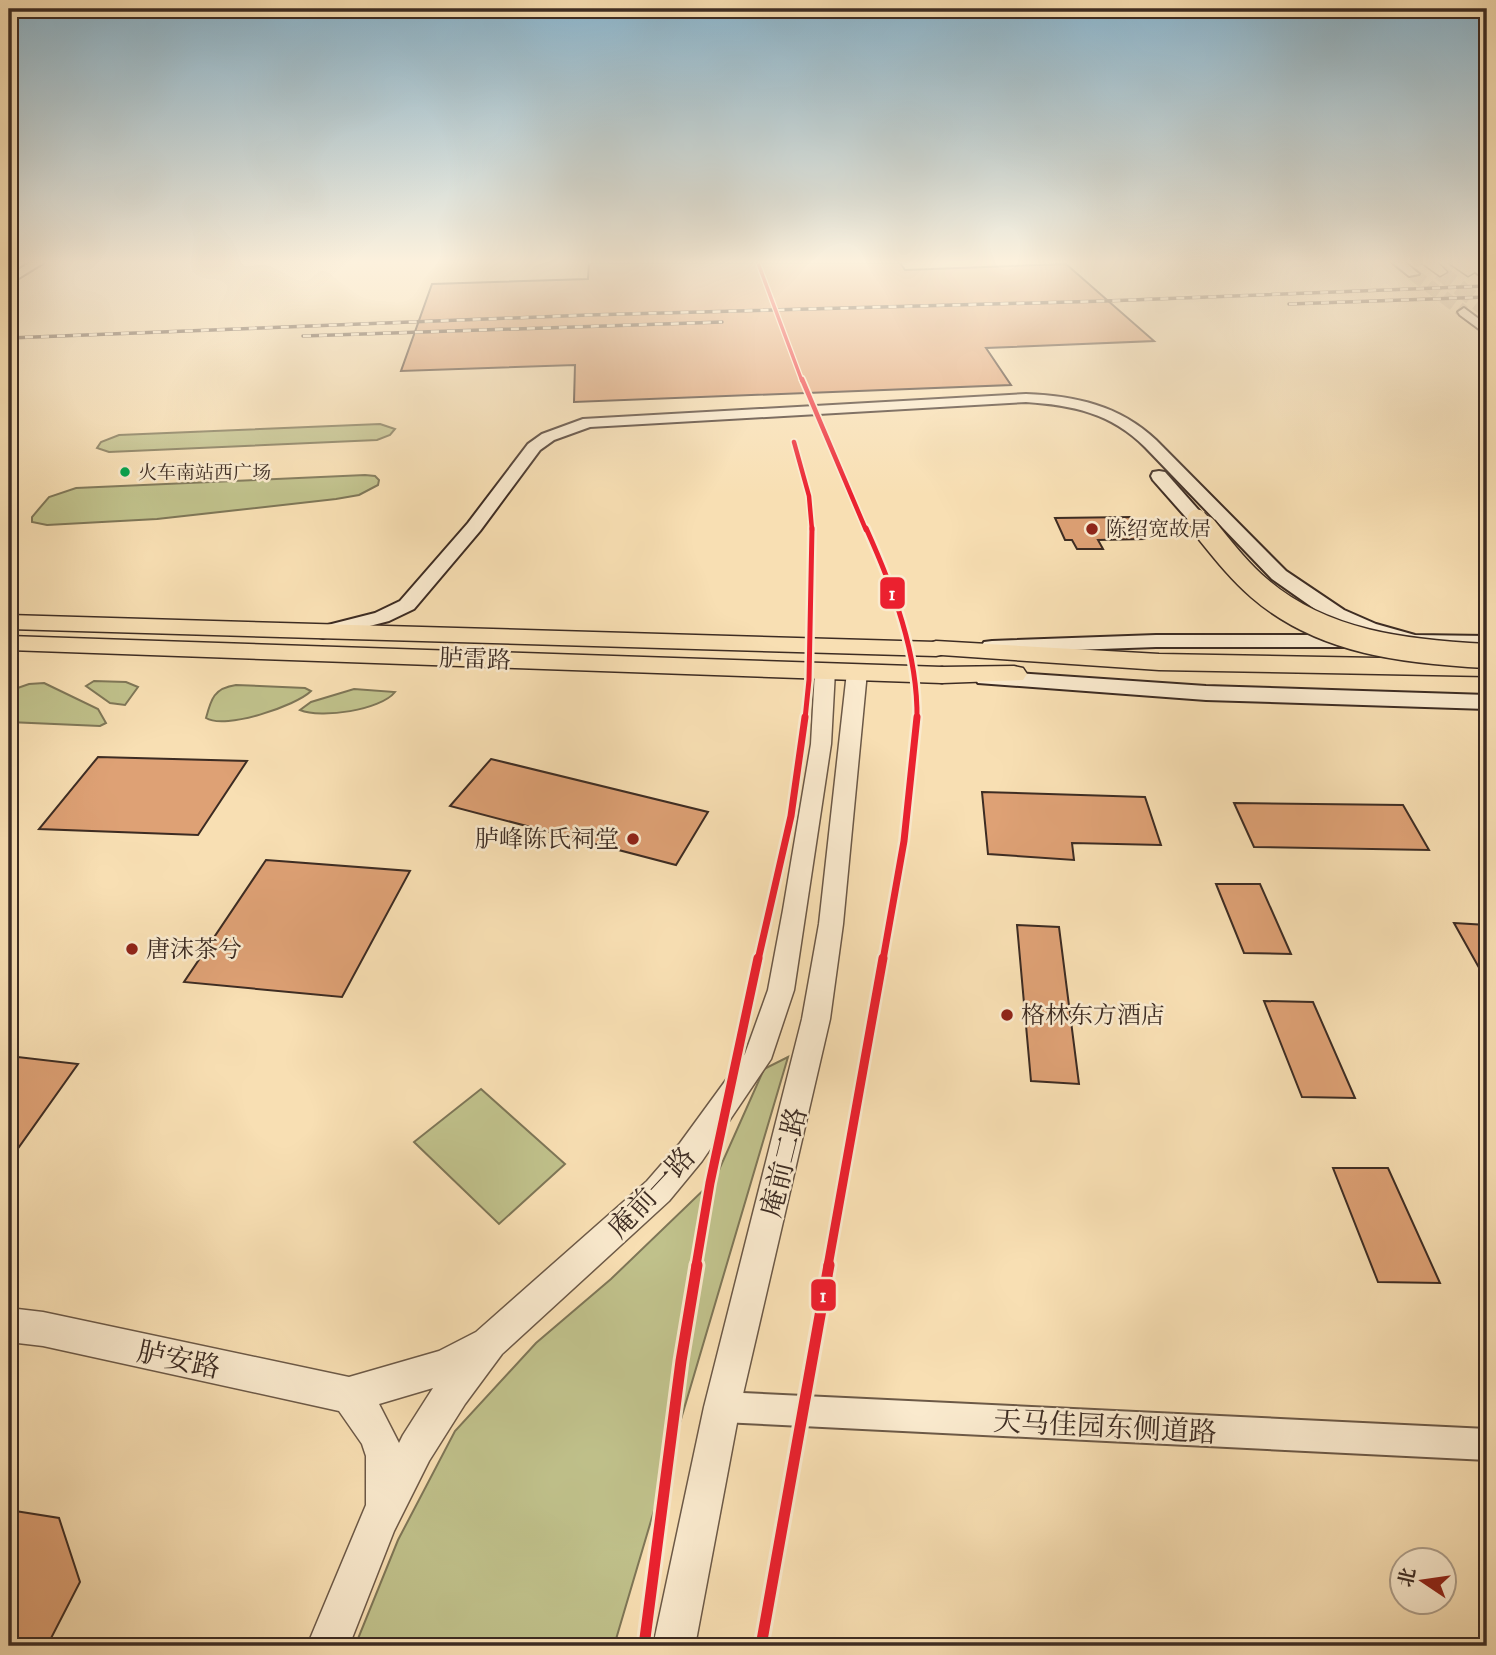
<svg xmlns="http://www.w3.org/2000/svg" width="1496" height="1655" viewBox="0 0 1496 1655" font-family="'IM FELL DW Pica','Noto Serif SC',serif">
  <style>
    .green { fill: #c0c18b; stroke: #7e7657; stroke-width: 2 }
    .building { fill: #dea175; stroke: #3d2c23; stroke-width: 2 }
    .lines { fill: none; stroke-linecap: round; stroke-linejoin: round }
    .secondary-tunnel { stroke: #d3bb96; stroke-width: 13; stroke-dasharray: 13 6; stroke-linecap: butt }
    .trunk-tunnel { stroke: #d3bb96; stroke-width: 16; stroke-dasharray: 16 8; stroke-linecap: butt }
    .minor-casing { stroke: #6c5947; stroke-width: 4 }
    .tertiary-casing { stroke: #6c5947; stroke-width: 3 }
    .secondary-casing { stroke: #3d2c23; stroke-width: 4 }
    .primary-casing { stroke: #3d2c23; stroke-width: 3 }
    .trunk-casing { stroke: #3d2c23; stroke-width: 3 }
    .minor { fill: #faeace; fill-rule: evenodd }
    .tertiary { fill: #faeace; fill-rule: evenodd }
    .secondary { fill: #faeace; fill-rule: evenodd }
    .primary { fill: #f8dfb3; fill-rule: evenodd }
    .trunk { fill: #f8dfb3; fill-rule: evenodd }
    .rail-casing { stroke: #3d2c23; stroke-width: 3.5 }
    .rail { stroke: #faeace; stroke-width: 2.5; stroke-dasharray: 8; stroke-linecap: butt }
    .trunk-bridge-far1-casing { stroke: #3d2c23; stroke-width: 21; stroke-linecap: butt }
    .trunk-bridge-casing { stroke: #3d2c23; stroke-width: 27; stroke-linecap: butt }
    .trunk-bridge-far1 { stroke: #f8dfb3; stroke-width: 19 }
    .trunk-bridge { stroke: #f8dfb3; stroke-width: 24 }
    .metro-1-far5-casing { stroke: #faeace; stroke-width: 6 }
    .metro-1-far4-casing { stroke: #faeace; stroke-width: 8 }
    .metro-1-far3-casing { stroke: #faeace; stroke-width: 10 }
    .metro-1-far2-casing { stroke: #faeace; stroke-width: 12 }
    .metro-1-far1-casing { stroke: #faeace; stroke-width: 14 }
    .metro-1-casing { stroke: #faeace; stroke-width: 17 }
    .metro-1-far5 { stroke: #eb212f; stroke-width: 3.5 }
    .metro-1-far4 { stroke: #eb212f; stroke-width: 4.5 }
    .metro-1-far3 { stroke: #eb212f; stroke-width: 5 }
    .metro-1-far2 { stroke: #eb212f; stroke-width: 7 }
    .metro-1-far1 { stroke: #eb212f; stroke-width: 9 }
    .metro-1 { stroke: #eb212f; stroke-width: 11 }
    .bus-dot { fill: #00a651; stroke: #faeace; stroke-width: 2.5 }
    .poi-dot { fill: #8f2418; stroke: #faeace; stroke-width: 2.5 }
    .labels { text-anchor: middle; stroke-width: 5; stroke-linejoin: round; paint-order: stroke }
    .far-bus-label { font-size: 19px; fill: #3d2c23; stroke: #faeace; text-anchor: start }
    .far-poi-label { font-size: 21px; fill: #3d2c23; stroke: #faeace; text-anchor: start }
    .street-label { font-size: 24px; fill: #3d2c23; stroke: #faeace }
    .poi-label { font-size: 24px; fill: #3d2c23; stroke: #faeace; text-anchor: start }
    .near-street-label { font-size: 28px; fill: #3d2c23; stroke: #faeace }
    .line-badge { stroke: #faeace; stroke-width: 2.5 }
    .badge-label { font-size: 19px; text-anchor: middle; font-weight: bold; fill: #fff }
  </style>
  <rect width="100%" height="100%" fill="#f8dfb3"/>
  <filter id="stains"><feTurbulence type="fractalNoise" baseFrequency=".00286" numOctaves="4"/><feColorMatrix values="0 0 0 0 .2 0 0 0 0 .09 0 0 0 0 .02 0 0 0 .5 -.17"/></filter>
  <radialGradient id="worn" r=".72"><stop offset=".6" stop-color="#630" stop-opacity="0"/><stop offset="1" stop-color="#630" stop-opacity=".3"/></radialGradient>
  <g class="green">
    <polygon points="380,424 395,429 390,435 377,440 109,452 97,448 101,442 119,435"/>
    <polygon points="365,475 375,476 379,480 378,485 359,495 336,499 157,519 47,525 32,522 32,517 49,497 76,488"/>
    <polygon points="94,681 126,682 138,687 125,705 110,703 86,686"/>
    <polygon points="44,683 98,709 106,723 100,726 9,722 9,691 29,684"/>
    <path d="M236,685L305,688L311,691C296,706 225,730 206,718C211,699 214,688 236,685Z"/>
    <path d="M354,689L395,692C381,710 321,719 300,710L311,702Z"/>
    <polygon points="788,1057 614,1646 355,1646 398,1540 455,1431 536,1343 611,1279 715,1179 764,1069"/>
    <polygon points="481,1089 565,1164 499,1224 414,1142"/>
  </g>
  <g class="building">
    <polygon points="589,263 900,263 905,270 1066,264 1154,341 986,348 1011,385 574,402 575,365 401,371 432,284 588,279"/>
    <polygon points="1131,517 1144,539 1098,540 1103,549 1077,549 1072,540 1065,540 1055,518"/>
    <polygon points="98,757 247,761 198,835 39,829"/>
    <polygon points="491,759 708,812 676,865 450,806"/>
    <polygon points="982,792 1145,797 1161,845 1072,843 1074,860 988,854"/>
    <polygon points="1234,803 1403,805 1429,850 1254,847"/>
    <polygon points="266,860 410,871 342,997 184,982"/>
    <polygon points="1216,884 1260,884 1291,954 1244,953"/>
    <polygon points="1454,923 1487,925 1487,982"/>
    <polygon points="1017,925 1059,927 1079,1084 1031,1081"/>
    <polygon points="1264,1001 1313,1002 1355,1098 1302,1097"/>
    <polygon points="9,1056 78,1064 9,1161"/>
    <polygon points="1333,1168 1388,1168 1440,1283 1378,1282"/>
    <polygon points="9,1510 59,1518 80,1582 47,1646 9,1646"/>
  </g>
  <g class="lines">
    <polyline class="secondary-tunnel" points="1413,274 1464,312"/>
    <polyline class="trunk-tunnel" points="1440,272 1487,310"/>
    <g class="minor-casing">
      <polygon id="minor" points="722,1392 1487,1429 1487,1460 722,1422 711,1418 707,1407 711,1396"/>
    </g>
    <g class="tertiary-casing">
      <g id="tertiary">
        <path d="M825,665L835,671L831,744L794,990L771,1059L702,1161L669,1201L502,1354L465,1404L429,1461L394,1531L349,1646H307L366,1505V1456L362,1444L339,1411L43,1346L9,1342V1308L43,1312L349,1377L439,1351L476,1332L647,1181L680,1143L745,1054L768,990L783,910L811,744L815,671ZM433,1388L403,1435L399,1443L379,1404Z"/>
        <polygon points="857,666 867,672 843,924 830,1019 740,1407 695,1646 653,1646 704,1407 802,1019 819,924 847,672"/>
      </g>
    </g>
    <g class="secondary-casing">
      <g id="secondary">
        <polygon points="29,263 43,263 9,284 9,276"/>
        <polygon points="1393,263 1406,263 1419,274 1409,276"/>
        <polygon points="1463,263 1477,263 1487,273 1478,274"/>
        <polygon points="1464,308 1487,325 1487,335 1460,315 1458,312"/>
        <path d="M1026,394C1075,396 1119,405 1156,440L1286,571L1344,610L1376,624L1415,635L1487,636V648L1412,647L1362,633L1329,619L1272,579L1145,447C1111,413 1072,405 1026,402L590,427L554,440L540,450L480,531L414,609L389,621L323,638L316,636L312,632L316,628L375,613L400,601L468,523L528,444L542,434L583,419Z"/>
        <polygon points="1159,471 1165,472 1203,515 1206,519 1203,523 1191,523 1153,480 1151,476 1153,472"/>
        <polygon points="1156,635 1360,635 1368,636 1371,641 1368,646 1360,647 1156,647 992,653 984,652 981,647 984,642 992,641"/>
        <polygon points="986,671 1206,686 1487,695 1487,709 1206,700 978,683 975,678 978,673"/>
      </g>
    </g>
    <g class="primary-casing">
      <g id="primary">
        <polygon points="9,615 936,642 945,644 948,649 945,654 936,656 9,629"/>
        <polygon points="9,636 942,667 951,670 955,675 951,680 942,683 9,650"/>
      </g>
    </g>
    <g class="trunk-casing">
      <g id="trunk">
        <polygon points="1422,263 1438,263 1447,272 1440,276"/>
        <polygon points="1449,263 1465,263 1475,272 1468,276"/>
        <polygon points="936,641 1159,654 1487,660 1487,676 1159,670 927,654 923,649 927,644"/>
        <polygon points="1014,666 1023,668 1027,674 1023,680 942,683 933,681 929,675 933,669 942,667"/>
      </g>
    </g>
    <use href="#minor" class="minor"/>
    <use href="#tertiary" class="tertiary"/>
    <use href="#secondary" class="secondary"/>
    <use href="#primary" class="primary"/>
    <use href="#trunk" class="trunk"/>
    <g class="rail-casing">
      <g id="rail">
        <polyline points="1289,304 1487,297"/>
        <polyline points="303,336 722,322"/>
        <polyline points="9,338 588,315 1105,301 1487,286"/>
      </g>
    </g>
    <use href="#rail" class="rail"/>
    <g class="trunk-bridge-far1-casing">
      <polyline id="trunk-bridge-far1" points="1197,519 1207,530"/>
    </g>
    <g class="trunk-bridge-casing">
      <path id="trunk-bridge" d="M1205,528C1222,549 1239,571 1259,588C1322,643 1407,652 1487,656"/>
    </g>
    <use href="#trunk-bridge-far1" class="trunk-bridge-far1"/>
    <use href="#trunk-bridge" class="trunk-bridge"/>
    <g class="metro-1-far5-casing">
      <polyline id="metro-1-far5" points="758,263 802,381"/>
    </g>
    <g class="metro-1-far4-casing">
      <g id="metro-1-far4">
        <polyline points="802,379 866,530"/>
        <polyline points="794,442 809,496 812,530"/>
      </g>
    </g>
    <g class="metro-1-far3-casing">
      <g id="metro-1-far3">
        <path d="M866,528C893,588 918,653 917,719"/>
        <polyline points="805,719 809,680 812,528"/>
      </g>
    </g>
    <g class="metro-1-far2-casing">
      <g id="metro-1-far2">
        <polyline points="758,960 791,816 805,717"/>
        <polyline points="883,960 904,841 917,717"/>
      </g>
    </g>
    <g class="metro-1-far1-casing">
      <g id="metro-1-far1">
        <polyline points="696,1266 710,1183 758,958"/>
        <polyline points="828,1266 883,958"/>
      </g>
    </g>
    <g class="metro-1-casing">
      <g id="metro-1">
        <polyline points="644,1646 681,1361 697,1265"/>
        <polyline points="761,1646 829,1265"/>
      </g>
    </g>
    <use href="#metro-1-far5" class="metro-1-far5"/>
    <use href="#metro-1-far4" class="metro-1-far4"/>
    <use href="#metro-1-far3" class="metro-1-far3"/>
    <use href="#metro-1-far2" class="metro-1-far2"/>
    <use href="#metro-1-far1" class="metro-1-far1"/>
    <use href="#metro-1" class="metro-1"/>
  </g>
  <linearGradient id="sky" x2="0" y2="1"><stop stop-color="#8ab7d1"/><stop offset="0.53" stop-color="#fcf1dd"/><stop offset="1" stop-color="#fcf1dd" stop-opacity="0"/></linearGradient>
  <rect width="1496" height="495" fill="url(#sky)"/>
  <circle class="bus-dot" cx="125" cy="472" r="6"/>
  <g class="poi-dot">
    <circle cx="1092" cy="529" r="7"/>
    <circle cx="633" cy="839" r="7"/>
    <circle cx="132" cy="949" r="7"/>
    <circle cx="1007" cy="1015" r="7"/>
  </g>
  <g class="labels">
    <g class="far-bus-label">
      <text x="138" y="479">火车南站西广场</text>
    </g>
    <g class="far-poi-label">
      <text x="1106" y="536">陈绍宽故居</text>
    </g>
    <g class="street-label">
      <text transform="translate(475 659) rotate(2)" y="8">胪雷路</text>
    </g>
    <g class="poi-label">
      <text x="619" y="847" text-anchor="end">胪峰陈氏祠堂</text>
      <text x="146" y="957">唐沫茶兮</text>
      <text x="1021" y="1023">格林东方酒店</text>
    </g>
    <g class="near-street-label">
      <text transform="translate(783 1162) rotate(-76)" y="10">庵前二路</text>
      <text transform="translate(651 1192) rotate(-47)" y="10">庵前一路</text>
      <text transform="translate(179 1359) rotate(12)" y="10">胪安路</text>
      <text transform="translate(1105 1426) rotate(3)" y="10">天马佳园东侧道路</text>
    </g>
  </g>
  <g class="line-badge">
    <rect x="879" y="576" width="27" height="34" rx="7" fill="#eb212f"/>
    <rect x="810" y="1278" width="27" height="34" rx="7" fill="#eb212f"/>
  </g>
  <g class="badge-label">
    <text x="892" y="600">1</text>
    <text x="823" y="1302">1</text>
  </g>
  <rect width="1496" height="1655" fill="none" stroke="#f8dfb3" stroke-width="35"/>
  <rect x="10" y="10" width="1475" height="1634" fill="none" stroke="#3d2c23" stroke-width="3.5"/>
  <rect x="18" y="18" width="1461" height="1620" fill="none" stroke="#3d2c23" stroke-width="2"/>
  <g transform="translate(1423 1581) rotate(283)"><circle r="33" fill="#faeace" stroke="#ae9e8a" stroke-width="2"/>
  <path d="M0-5L12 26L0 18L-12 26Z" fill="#8f2418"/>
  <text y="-10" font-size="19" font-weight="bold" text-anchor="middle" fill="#3d2c23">北</text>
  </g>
  <rect width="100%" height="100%" filter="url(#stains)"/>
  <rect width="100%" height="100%" fill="url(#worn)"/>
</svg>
